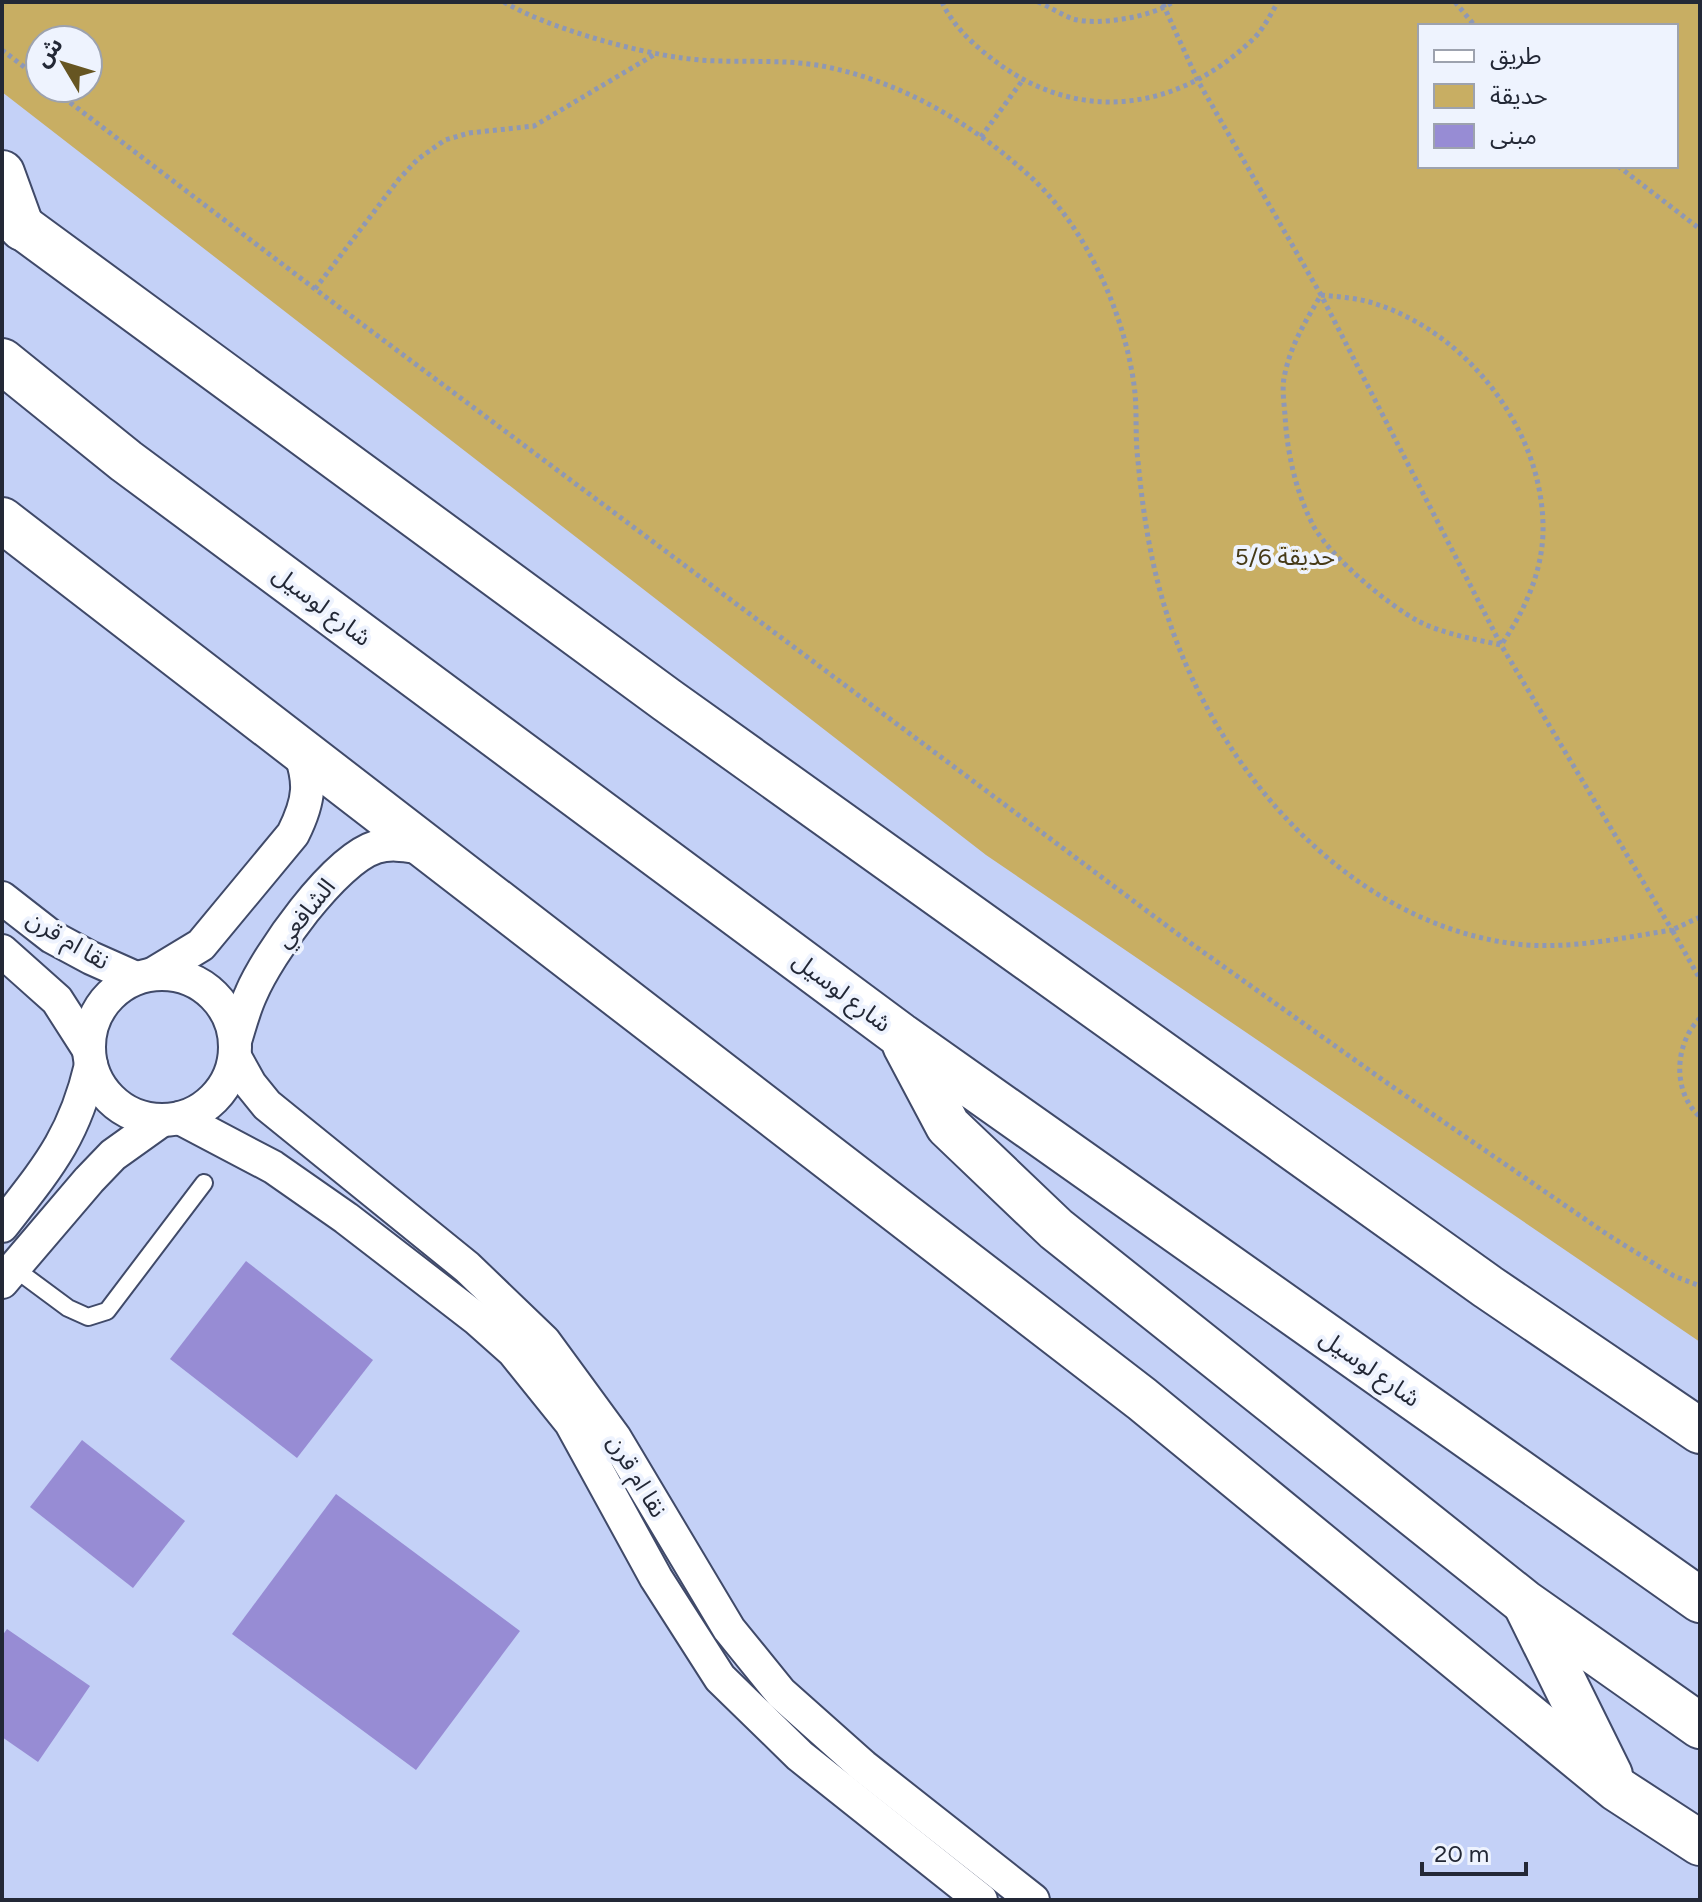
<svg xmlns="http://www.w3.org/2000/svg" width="1702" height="1902" viewBox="0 0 1702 1902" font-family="Figtree,'Noto Sans Arabic',sans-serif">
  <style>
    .green { fill: #c8ae63; fill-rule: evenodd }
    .building { fill: #978cd4 }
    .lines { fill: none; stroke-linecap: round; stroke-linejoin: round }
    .service-casing { stroke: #404a69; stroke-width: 20 }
    .minor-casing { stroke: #404a69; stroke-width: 36 }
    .trunk-casing { stroke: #404a69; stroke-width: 48 }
    .path { stroke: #8e98b6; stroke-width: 5; stroke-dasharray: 4 4; stroke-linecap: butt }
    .service { stroke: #fff; stroke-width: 16 }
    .minor { stroke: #fff; stroke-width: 32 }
    .trunk { stroke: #fff; stroke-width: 44 }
    .labels { text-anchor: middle; stroke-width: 8; stroke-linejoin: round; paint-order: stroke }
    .park-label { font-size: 24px; fill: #463a17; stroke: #eef3fe }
    .street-label { font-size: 24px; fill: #232836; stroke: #eef3fe }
  </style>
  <rect width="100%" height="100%" fill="#c4d1f7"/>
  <path class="green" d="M2,2H1700V1342L986,855L2,92ZM1420,26H1676V166H1420ZM40,40H88V88H40Z"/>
  <g class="building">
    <polygon points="246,1261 373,1360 297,1458 170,1359"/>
    <polygon points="82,1440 185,1521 133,1588 30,1507"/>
    <polygon points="336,1494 520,1631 416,1770 232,1634"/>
    <polygon points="7,1629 90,1686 38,1762 2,1737 2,1636"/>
  </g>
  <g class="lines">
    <g class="service-casing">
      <polyline id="service" points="14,1268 68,1308 88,1317 107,1311 204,1183"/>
    </g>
    <g class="minor-casing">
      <g id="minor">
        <polyline points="2,898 52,937 91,958 136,978"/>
        <polyline points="2,951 57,1000 89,1050"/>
        <path d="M153,974L201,945L293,834C310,800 312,781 297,745"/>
        <circle cx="162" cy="1047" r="73"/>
        <path d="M235,1041C240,1025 244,1009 251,994C268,954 334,860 376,847C392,842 409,846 425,848"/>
        <polyline points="235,1057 250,1084 267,1105 467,1267 544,1341 615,1438 729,1629 781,1693 863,1766 1033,1900"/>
        <polyline points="180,1118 273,1167 346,1218 477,1319 513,1351 571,1423 656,1578 720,1678 800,1756 981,1900"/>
        <path d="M2,1226C47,1168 74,1138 91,1065"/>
        <polyline points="2,1282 89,1180 113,1155 162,1120"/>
      </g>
    </g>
    <g class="trunk-casing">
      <g id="trunk">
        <polyline points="2,173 22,228"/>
        <polyline points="2,212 667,700 1488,1287 1700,1431"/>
        <polyline points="2,361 126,461 900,1035 1700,1600"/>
        <polyline points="2,520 1142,1399 1617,1789 1700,1843"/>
        <polyline points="905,1045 948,1126 1056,1229 1524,1602 1700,1726"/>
        <polyline points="1527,1607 1610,1775"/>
      </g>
    </g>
    <g class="path">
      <path d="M504,2C548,28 632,51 682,58C730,65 780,57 827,67C905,83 976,126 1034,180C1088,231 1127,319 1135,393C1137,415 1135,438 1138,461C1142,503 1148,546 1159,587C1201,748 1331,913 1502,942C1558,952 1616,939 1672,930L1501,645L1321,295L1198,81L1162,2"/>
      <path d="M942,2C953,27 977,48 999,64C1082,124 1177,110 1250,42C1262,32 1270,15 1278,2"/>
      <path d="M1038,2C1050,7 1062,15 1073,19C1098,26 1152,17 1173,2"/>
      <polyline points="1455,2 1475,26"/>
      <polyline points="2,50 40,79"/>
      <polyline points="51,88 315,289 1175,932 1390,1085 1608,1235 1674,1276 1700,1286"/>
      <polyline points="981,137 1022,81"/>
      <polyline points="1618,166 1700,229"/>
      <polyline points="315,289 399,179 418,159 445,140 469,133 534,126 657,53"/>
      <path d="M1321,295C1339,297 1359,298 1376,304C1469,334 1545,433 1543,532C1542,573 1524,612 1501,645C1474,639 1443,634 1418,621C1387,604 1332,558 1314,527C1296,493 1287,453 1285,415C1284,403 1282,389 1284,378C1290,346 1305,322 1321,295Z"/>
      <polyline points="1700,917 1672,930 1700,979"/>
      <path d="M1700,1018C1674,1044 1672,1092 1700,1117"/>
    </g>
    <use href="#service" class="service"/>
    <use href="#minor" class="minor"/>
    <use href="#trunk" class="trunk"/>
  </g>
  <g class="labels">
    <g class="park-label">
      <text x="1285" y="565">حديقة 5/6</text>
    </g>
    <g class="street-label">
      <text transform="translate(322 606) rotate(37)" y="8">شارع لوسيل</text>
      <text transform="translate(305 913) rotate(-51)" y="8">الشافعي</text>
      <text transform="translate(68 940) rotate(31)" y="8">نقا ام قرن</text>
      <text transform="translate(842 992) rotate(37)" y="8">شارع لوسيل</text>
      <text transform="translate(1370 1368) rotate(35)" y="8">شارع لوسيل</text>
      <text transform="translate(637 1476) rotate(59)" y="8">نقا ام قرن</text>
    </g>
  </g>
  <rect width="1702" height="1902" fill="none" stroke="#232836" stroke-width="8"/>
  <rect x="1418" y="24" width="260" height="144" fill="#eef3fe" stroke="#9da2ae" stroke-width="2"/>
  <rect x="1434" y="50" width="40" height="12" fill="#ffffff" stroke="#9da2ae" stroke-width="2"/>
  <text x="1490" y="64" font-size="24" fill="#232836">طريق</text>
  <rect x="1434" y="84" width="40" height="24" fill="#c8ae63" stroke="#9da2ae" stroke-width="2"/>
  <text x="1490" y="104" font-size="24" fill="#232836">حديقة</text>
  <rect x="1434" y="124" width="40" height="24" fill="#978cd4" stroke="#9da2ae" stroke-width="2"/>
  <text x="1490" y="144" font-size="24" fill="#232836">مبنى</text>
  <g transform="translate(64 64) rotate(308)"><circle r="38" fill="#eef3fe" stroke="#9da2ae" stroke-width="2"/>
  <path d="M0-6L14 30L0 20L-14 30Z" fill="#665522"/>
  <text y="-12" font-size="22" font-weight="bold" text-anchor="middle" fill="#232836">ش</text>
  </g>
  <path d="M1422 1862v12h104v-12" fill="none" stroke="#232836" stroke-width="4"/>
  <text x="1434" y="1862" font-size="24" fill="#232836" stroke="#eef3fe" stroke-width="6" paint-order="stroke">20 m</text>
</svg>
